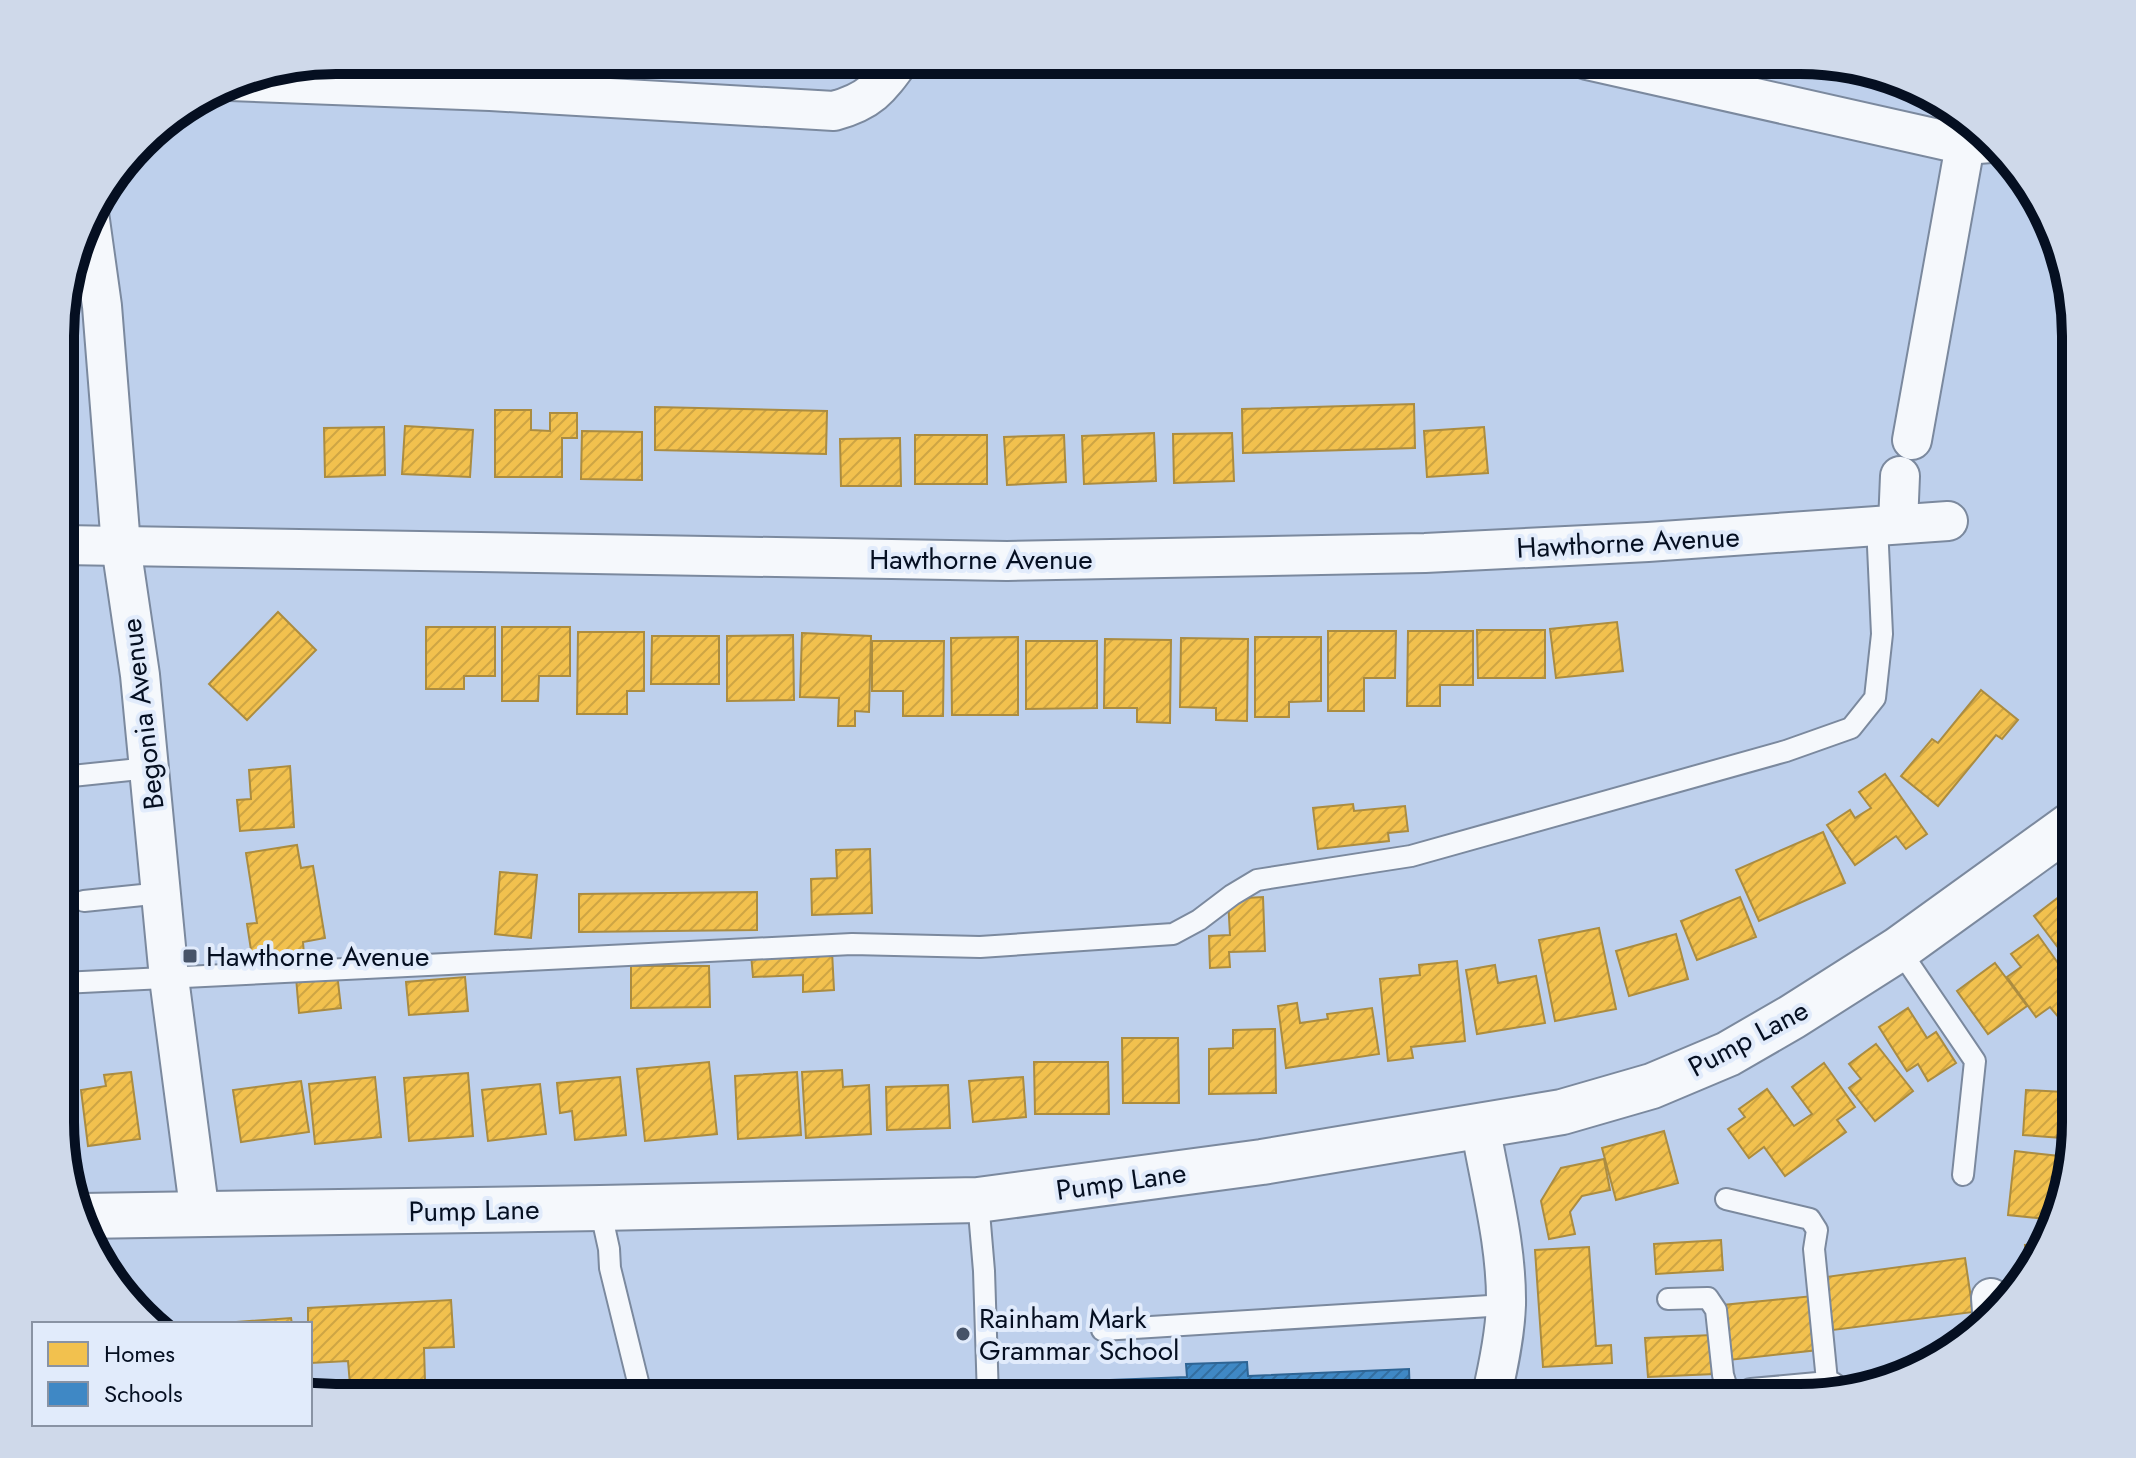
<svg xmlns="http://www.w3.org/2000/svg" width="2136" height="1458" viewBox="0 0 2136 1458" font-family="Jost,sans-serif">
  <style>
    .homes { fill: url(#homes-hatch); stroke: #ab8c40; stroke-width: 2 }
    .schools { fill: url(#schools-hatch); stroke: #2e6494; stroke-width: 2 }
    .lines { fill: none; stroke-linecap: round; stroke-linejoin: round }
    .lane-casing { stroke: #7b899e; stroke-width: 24 }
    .street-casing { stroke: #7b899e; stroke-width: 42 }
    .secondary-casing { stroke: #7b899e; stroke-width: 48 }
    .lane { stroke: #f5f8fc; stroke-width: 20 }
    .street { stroke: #f5f8fc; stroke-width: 38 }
    .secondary { stroke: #f5f8fc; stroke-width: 44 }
    .poi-dot { fill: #465368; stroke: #e1ebfb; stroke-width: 3 }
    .labels { text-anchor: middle; stroke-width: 8; stroke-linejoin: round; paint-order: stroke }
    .street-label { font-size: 28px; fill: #050f21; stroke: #e1ebfb }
    .poi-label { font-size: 28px; fill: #050f21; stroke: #e1ebfb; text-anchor: start }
    .rim { fill: none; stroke: #050f21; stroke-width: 10 }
  </style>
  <defs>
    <pattern id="homes-hatch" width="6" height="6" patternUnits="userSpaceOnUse" patternTransform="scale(2)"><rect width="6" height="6" fill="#f2c14e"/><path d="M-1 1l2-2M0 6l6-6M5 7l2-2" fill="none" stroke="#cea544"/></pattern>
    <pattern id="schools-hatch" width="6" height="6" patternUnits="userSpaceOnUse" patternTransform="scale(2)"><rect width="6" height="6" fill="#3f88c5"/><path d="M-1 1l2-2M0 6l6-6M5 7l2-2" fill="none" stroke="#336ea0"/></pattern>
  </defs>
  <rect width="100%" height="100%" fill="#bed0ec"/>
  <g class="homes">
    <polygon points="1414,404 1415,448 1243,453 1242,409"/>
    <polygon points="655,407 827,411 826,454 655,450"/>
    <polygon points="495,410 531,410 531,430 550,431 550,413 577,413 577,438 562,438 562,477 495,477"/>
    <polygon points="405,426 473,430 470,477 402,474"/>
    <polygon points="384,427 385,475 325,477 324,428"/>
    <polygon points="1484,427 1488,473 1427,477 1424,431"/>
    <polygon points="582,431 642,432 642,480 581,479"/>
    <polygon points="1154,433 1156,481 1084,484 1082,436"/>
    <polygon points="1232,433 1234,481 1174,483 1173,434"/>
    <rect x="915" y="435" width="72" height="49"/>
    <polygon points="1064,435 1066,482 1007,485 1004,437"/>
    <polygon points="900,438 901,486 841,486 840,439"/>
    <polygon points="278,612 316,650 247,720 209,684"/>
    <polygon points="1617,622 1623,671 1556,678 1550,629"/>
    <polygon points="426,627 495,627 495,676 464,676 464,689 426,689"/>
    <polygon points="502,627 570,627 570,676 539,676 538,701 502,701"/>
    <polygon points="1477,630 1545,630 1545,678 1478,678"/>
    <polygon points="1328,631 1396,631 1395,678 1364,678 1364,711 1328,711"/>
    <polygon points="1408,631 1473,631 1473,685 1440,685 1440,706 1407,706"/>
    <polygon points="578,632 644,632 644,691 627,691 627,714 577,714"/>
    <polygon points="802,633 871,636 869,712 855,711 855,726 838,726 839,698 800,697"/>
    <polygon points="793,635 794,700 727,701 727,636"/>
    <polygon points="652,636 719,636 719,684 651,684"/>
    <polygon points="1018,637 1018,715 952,715 951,638"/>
    <polygon points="1255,637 1321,637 1321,701 1289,702 1289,717 1255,717"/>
    <polygon points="1181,638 1248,639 1247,721 1216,720 1216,708 1180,707"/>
    <polygon points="1105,639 1171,640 1170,723 1137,722 1137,708 1104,708"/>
    <polygon points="872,641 944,641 943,716 903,716 903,691 872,691"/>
    <polygon points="1026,641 1097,641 1097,708 1026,709"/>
    <polygon points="1981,690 2018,720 2002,739 1996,735 1938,806 1901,776 1932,739 1938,743"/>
    <polygon points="290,766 294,827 240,831 237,800 251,799 249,770"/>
    <polygon points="1885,774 1927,834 1906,849 1896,836 1855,865 1827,825 1850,810 1855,818 1871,808 1859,792"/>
    <polygon points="1353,804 1354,811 1405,806 1408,831 1388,833 1389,841 1318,849 1313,808"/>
    <polygon points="1823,832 1845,883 1759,921 1736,870"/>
    <polygon points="297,845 301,868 313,866 325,938 303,942 304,955 253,963 247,924 257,923 246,853"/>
    <polygon points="870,849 872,913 812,915 811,879 837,878 836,850"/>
    <polygon points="500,872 537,875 531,938 495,934"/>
    <polygon points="2068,890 2075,899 2075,970 2034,916"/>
    <polygon points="757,892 757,930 579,932 579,894"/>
    <polygon points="1263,897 1265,951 1229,952 1230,967 1210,968 1209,936 1230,935 1228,899"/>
    <polygon points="1740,897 1756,937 1697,960 1681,921"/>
    <polygon points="1599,928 1616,1009 1555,1021 1539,940"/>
    <polygon points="1676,934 1688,979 1629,996 1616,951"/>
    <polygon points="2038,935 2075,987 2075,1008 2060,1019 2050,1007 2036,1017 2007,977 2021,967 2011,954"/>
    <polygon points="832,951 834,990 803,992 803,975 753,977 751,954"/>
    <polygon points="1457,961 1465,1041 1411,1047 1413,1058 1388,1061 1380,979 1420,975 1419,965"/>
    <polygon points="1995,963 2027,1006 1988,1034 1957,991"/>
    <polygon points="1495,965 1498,983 1536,976 1545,1023 1477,1034 1466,970"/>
    <polygon points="631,966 709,966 710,1007 631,1008"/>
    <polygon points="337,973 341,1008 299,1013 296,977"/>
    <polygon points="465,977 468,1011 409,1015 406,982"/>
    <polygon points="1297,1003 1300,1023 1328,1019 1327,1014 1372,1008 1379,1054 1286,1068 1278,1006"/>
    <polygon points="1908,1008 1927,1038 1936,1032 1956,1063 1928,1081 1918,1064 1907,1071 1879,1027"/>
    <polygon points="1275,1029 1276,1093 1209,1094 1209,1049 1233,1048 1233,1030"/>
    <polygon points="1122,1038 1178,1038 1179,1103 1123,1103"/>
    <polygon points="1876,1044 1913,1091 1875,1121 1849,1088 1861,1079 1849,1064"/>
    <polygon points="709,1062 717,1134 645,1141 637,1069"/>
    <polygon points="1034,1062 1108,1062 1109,1114 1035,1114"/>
    <polygon points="1824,1063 1855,1107 1837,1120 1846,1132 1785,1176 1764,1147 1749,1158 1728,1129 1745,1117 1739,1109 1767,1089 1794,1126 1812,1114 1792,1087"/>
    <polygon points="842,1070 843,1087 869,1085 871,1134 806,1138 802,1072"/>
    <polygon points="131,1072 140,1139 88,1146 81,1090 106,1086 104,1075"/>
    <polygon points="797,1072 801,1135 738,1139 735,1076"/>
    <polygon points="468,1073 473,1136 409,1141 404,1078"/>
    <polygon points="375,1077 381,1137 315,1144 309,1084"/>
    <polygon points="620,1077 626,1135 575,1140 572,1111 560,1113 557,1083"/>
    <polygon points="1023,1077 1026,1117 973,1122 969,1081"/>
    <polygon points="2064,1080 2075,1081 2075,1139 2023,1135 2026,1090 2064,1092"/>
    <polygon points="301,1081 309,1132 241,1142 233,1090"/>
    <polygon points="540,1084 546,1134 488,1141 482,1090"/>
    <polygon points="948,1085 950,1128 887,1130 886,1087"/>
    <polygon points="1664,1131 1678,1183 1616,1200 1602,1148"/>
    <polygon points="2015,1151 2068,1157 2063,1200 2061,1211 2056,1220 2008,1215"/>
    <polygon points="1604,1159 1610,1190 1582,1196 1570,1212 1575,1234 1549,1239 1541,1201 1561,1168"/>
    <polygon points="1721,1240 1723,1270 1656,1274 1654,1244"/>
    <polygon points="2044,1244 2027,1274 2025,1245"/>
    <polygon points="1589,1247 1596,1346 1611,1345 1612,1363 1543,1367 1535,1250"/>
    <polygon points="1965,1258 1973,1312 1833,1330 1826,1277"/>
    <polygon points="1813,1296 1818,1350 1729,1360 1723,1305"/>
    <polygon points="451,1300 454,1347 424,1348 425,1381 350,1385 348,1361 311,1363 310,1324 308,1324 308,1308"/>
    <polygon points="291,1318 292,1324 237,1324 237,1322"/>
    <polygon points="220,1322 220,1324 166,1324 166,1323"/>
    <polygon points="1712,1335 1714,1374 1648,1377 1645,1338"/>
  </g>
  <polygon class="schools" points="1247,1362 1248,1376 1409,1369 1410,1398 1111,1398 1111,1380 1187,1377 1186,1364"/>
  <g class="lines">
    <g class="lane-casing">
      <g id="lane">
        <polyline points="62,777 149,768"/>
        <polyline points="84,901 162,893"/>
        <polyline points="1899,949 1975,1061 1963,1175"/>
        <polyline points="62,983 852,944 980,947 1173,934 1199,920 1232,895 1257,880 1411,856 1786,751 1851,728 1875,698 1882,634 1877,525"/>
        <polyline points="1726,1199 1810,1219 1817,1230 1814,1249 1828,1391"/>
        <polyline points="978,1200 984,1271 988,1398"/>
        <polyline points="600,1208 609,1249 610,1268 642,1398"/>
        <polyline points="1668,1299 1708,1298 1716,1310 1723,1375 1730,1398"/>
        <polyline points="1102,1330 1506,1305"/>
      </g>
    </g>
    <g class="street-casing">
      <g id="street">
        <polyline points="1587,60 1965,145 1991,143"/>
        <path d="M230,81L490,91L834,111C870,101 879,89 900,60"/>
        <polyline points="89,213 102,306 121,546 140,675 169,978 200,1215"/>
        <polyline points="1912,440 1965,145"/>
        <polyline points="1898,524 1900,476"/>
        <polyline points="62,545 1007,561 1425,553 1648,542 1948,521"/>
        <path d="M1480,1125C1490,1184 1507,1245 1506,1305C1505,1336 1498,1368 1491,1398"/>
        <polyline points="1991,1298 1992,1312"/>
        <polyline points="1752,1398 1829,1391"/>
      </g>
    </g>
    <g class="secondary-casing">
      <polyline id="secondary" points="82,1216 600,1208 978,1200 1262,1162 1562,1112 1652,1086 1728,1054 1792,1017 1899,949 2075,822"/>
    </g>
    <use href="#lane" class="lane"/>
    <use href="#street" class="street"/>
    <use href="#secondary" class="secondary"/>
  </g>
  <g class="poi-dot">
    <rect x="182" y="948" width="16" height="16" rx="4"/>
    <circle cx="963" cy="1334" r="8"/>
  </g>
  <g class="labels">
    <g class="street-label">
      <text transform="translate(1628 542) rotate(-3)" y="10">Hawthorne Avenue</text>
      <text x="981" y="569">Hawthorne Avenue</text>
      <text transform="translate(142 714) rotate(-97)" y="10">Begonia Avenue</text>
      <text transform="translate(1748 1038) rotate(-28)" y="10">Pump Lane</text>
      <text transform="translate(1121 1181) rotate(-8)" y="10">Pump Lane</text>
      <text transform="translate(474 1210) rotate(-1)" y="10">Pump Lane</text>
    </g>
    <g class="poi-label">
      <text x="206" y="966">Hawthorne Avenue</text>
      <text x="979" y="1328">Rainham Mark<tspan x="979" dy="32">Grammar School</tspan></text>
    </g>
  </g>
  <path d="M0 0H2136V1458H0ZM336 74H1800A262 262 0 0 1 2062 336V1122A262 262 0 0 1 1800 1384H336A262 262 0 0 1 74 1122V336A262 262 0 0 1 336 74Z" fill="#cfd9ea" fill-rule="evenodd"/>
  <path class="rim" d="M336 74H1800A262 262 0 0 1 2062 336V1122A262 262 0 0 1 1800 1384H336A262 262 0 0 1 74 1122V336A262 262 0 0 1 336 74Z"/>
  <rect x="32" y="1322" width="280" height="104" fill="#e1ebfb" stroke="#8993a4" stroke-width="2"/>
  <rect x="48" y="1342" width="40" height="24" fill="#f2c14e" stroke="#8993a4" stroke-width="2"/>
  <text x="104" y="1362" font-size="24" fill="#050f21">Homes</text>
  <rect x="48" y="1382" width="40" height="24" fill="#3f88c5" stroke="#8993a4" stroke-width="2"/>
  <text x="104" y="1402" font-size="24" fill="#050f21">Schools</text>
</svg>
